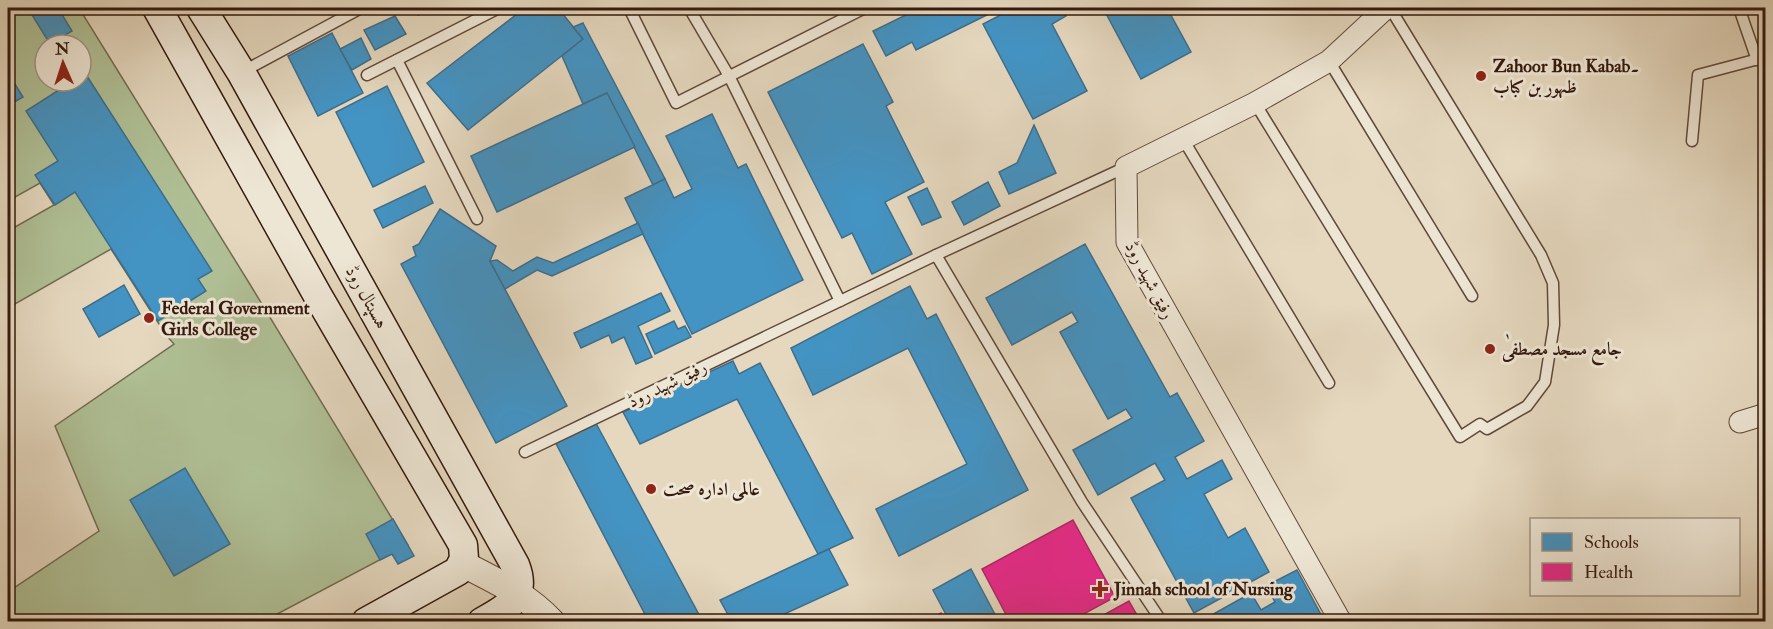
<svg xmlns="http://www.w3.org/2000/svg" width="1773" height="629" viewBox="0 0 1773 629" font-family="'IM FELL Double Pica',Amiri,serif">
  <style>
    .green { fill: #b0c096; stroke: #726c52; stroke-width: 1.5; fill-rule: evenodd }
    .schools { fill: #4393c3; stroke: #3e6e8c; stroke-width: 1.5 }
    .health { fill: #e7298a; stroke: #b12464; stroke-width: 1.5 }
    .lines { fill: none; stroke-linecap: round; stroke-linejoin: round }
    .service-casing { stroke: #60493a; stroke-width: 13 }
    .minor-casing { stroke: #60493a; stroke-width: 23 }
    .tertiary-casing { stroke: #60493a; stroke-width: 28 }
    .secondary-casing { stroke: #34190d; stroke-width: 31 }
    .service { stroke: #eee6d5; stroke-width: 10 }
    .minor { stroke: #eee6d5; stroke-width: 21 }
    .tertiary { stroke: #eee6d5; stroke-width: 26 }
    .secondary { stroke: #eee6d5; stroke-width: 28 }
    .poi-dot { fill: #8f2418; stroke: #eee6d5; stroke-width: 2 }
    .labels { text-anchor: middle; stroke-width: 6; stroke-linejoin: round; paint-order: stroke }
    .poi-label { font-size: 18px; font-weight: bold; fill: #34190d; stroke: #eee6d5; text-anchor: start }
    .street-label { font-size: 18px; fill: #34190d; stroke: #eee6d5 }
  </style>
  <rect width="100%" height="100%" fill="#e5d8bf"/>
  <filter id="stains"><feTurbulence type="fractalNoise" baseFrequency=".00333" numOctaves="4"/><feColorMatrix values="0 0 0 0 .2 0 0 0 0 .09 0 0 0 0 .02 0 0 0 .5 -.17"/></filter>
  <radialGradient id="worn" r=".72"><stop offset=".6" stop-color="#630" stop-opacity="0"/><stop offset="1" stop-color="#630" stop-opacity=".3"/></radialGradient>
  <path class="green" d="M8,8H79L251,286L408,545L264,621H8V592L99,531L55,426L174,344L166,335L111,249L8,308V231L54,205L40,183L8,201ZM45,45H81V81H45Z"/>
  <g class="schools">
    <polygon points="33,8 58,8 72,31 50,44 29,10"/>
    <polygon points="414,8 436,8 418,15"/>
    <polygon points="525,8 558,8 583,39 468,130 427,83"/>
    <polygon points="920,8 1001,8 916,50 912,42 886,56 873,31"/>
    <polygon points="1014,8 1062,8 1066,16 1052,24 1087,91 1033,119 983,24"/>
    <polygon points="1103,8 1167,8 1191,52 1141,79"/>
    <polygon points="395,16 406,34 375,50 364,30"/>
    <polygon points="583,23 665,179 653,185 607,93 583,104 562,56 583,39 573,27"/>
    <polygon points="332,33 363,93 318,116 288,56"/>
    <polygon points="361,38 371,59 352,70 340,49"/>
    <polygon points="863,44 893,102 886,106 924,182 885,202 912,254 872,274 852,233 842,238 768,92"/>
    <polygon points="8,73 23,97 8,106"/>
    <polygon points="85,73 212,271 198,279 206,291 158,321 75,192 55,205 35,175 58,161 26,111 73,81 81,81 81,76"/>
    <polygon points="387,86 424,162 373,187 336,112"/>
    <polygon points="607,93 635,147 497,212 471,156"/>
    <polygon points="712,114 738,168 746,164 803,280 692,334 625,198 665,179 674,198 692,189 666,136"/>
    <polygon points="1034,125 1056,173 1009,194 999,172 1017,163"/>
    <polygon points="988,182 1000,206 964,225 952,202"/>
    <polygon points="425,186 433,203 383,228 374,210"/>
    <polygon points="927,188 941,217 922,225 908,197"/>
    <polygon points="440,209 496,246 490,261 567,406 496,443 401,264 416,256 413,247 419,244"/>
    <polygon points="638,223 643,234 552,276 537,270 505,289 490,261 497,260 513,271 537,257 553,263"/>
    <polygon points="1085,244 1170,397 1177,393 1204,441 1175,457 1187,479 1222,460 1232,479 1204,494 1228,538 1245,528 1269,572 1194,613 1131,498 1165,480 1155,463 1098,495 1073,450 1132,418 1126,409 1108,419 1060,332 1078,322 1072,312 1012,345 986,298"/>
    <polygon points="124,285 140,314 99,337 83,309"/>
    <polygon points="910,286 927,319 936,314 1028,490 899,556 876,509 967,464 908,348 813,395 791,348"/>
    <polygon points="661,293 670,311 638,326 652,357 636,364 624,337 612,343 609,335 581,348 574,333"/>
    <polygon points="674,321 678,329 685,326 691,337 655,354 646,334"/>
    <polygon points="733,361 739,374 760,363 853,538 818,554 737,399 640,444 623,412"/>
    <polygon points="591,414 703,622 649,622 551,434"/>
    <polygon points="185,468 230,544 174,576 130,500"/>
    <polygon points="393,519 414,556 398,564 392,554 380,560 366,534"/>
    <polygon points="829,549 848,585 767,622 732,622 720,600"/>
    <polygon points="971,569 999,622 950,622 933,590"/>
    <polygon points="1297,570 1325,622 1199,622 1251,593 1261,610 1275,602 1266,586"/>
  </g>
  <g class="health">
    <polygon points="1073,520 1115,597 1069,622 1010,622 982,569"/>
    <polygon points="1129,601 1141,622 1091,622"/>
    <polygon points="941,613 946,622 926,622"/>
  </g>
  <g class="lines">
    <g class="service-casing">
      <g id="service">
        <polyline points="629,8 676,103 865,8"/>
        <polyline points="689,8 729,76 840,301 936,255 1126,167"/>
        <polyline points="1739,8 1757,60"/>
        <polyline points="397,60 477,219"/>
        <polyline points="1329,61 1472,296"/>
        <polyline points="242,72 361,8"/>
        <polyline points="367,75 499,8"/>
        <polyline points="1255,103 1460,437 1480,424 1487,429 1527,406 1545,382 1554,325 1553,283 1541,255 1390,8"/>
        <polyline points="1183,139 1329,383"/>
        <polyline points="1692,141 1698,75 1766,57"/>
        <polyline points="936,255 1082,502 1162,622"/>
        <polyline points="525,452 840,301"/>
      </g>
    </g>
    <g class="minor-casing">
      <g id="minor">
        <polyline points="1740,422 1766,414"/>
        <polyline points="1341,622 1127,242 1126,167 1255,103 1329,61 1386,8"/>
      </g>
    </g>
    <g class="tertiary-casing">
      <path id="tertiary" d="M463,564C496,581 527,595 552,622"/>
    </g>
    <g class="secondary-casing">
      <g id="secondary">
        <polyline points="157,8 318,296 463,545 464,559 458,571 366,622"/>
        <path d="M201,8L241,72L515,565C528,598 507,608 482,622"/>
      </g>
    </g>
    <use href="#service" class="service"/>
    <use href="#minor" class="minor"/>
    <use href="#tertiary" class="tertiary"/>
    <use href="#secondary" class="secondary"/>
  </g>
  <g class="poi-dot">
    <circle cx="1481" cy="76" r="6"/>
    <circle cx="149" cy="318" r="6"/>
    <circle cx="1490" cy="349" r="6"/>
    <circle cx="651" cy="489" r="6"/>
    <path d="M1097 580h6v6h6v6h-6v6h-6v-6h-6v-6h6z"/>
  </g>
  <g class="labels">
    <g class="poi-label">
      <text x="1493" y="72">Zahoor Bun Kabab۔<tspan x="1493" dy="21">ظہور بن کباب</tspan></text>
      <text x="161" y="314">Federal Government<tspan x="161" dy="21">Girls College</tspan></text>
      <text x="1502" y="355">جامع مسجد مصطفیٰ</text>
      <text x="663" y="495">عالمی ادارہ صحت</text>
      <text x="1114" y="595">Jinnah school of Nursing</text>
    </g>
    <g class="street-label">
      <text transform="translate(1150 280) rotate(62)" y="6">رفیق شہید روڈ</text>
      <text transform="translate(367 297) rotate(61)" y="6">ہسپتال روڈ</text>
      <text transform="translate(667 384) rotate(-26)" y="6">رفیق شہید روڈ</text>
    </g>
  </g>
  <rect width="1773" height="629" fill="none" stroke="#e5d8bf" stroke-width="30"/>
  <rect x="9" y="9" width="1755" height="611" fill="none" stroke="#34190d" stroke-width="3"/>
  <rect x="15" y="15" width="1743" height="599" fill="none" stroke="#34190d" stroke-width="1.5"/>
  <rect x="1530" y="518" width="210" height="78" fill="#eee6d5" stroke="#a49485" stroke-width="1.5"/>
  <rect x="1542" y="533" width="30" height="18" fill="#4393c3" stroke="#a49485" stroke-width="1.5"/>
  <text x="1584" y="548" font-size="18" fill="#34190d">Schools</text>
  <rect x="1542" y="563" width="30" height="18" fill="#e7298a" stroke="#a49485" stroke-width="1.5"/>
  <text x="1584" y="578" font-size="18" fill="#34190d">Health</text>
  <g transform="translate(63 63) rotate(357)"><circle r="28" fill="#eee6d5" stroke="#a49485" stroke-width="1.5"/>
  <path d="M0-4.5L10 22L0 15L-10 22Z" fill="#8f2418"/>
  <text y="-9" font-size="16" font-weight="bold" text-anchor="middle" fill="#34190d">N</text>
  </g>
  <rect width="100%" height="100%" filter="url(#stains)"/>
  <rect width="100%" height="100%" fill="url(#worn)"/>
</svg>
